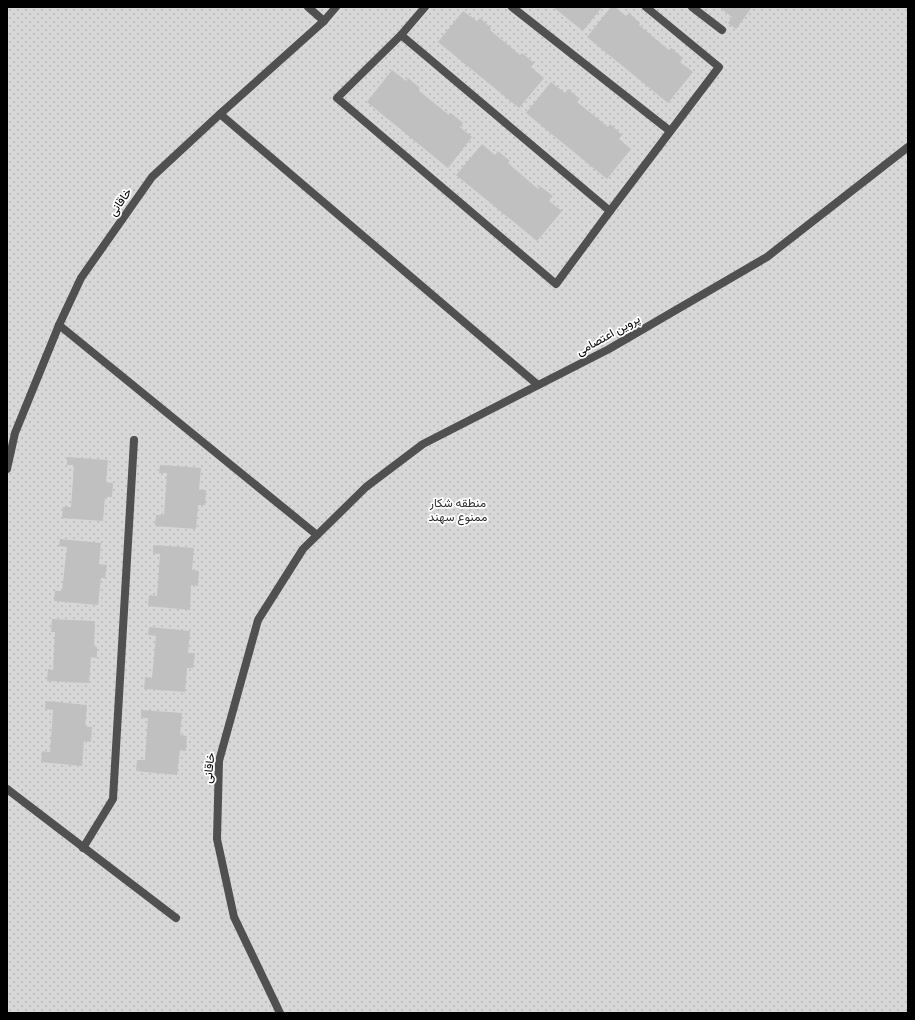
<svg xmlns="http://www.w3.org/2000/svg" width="915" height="1020" viewBox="0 0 915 1020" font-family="Overpass,Vazirmatn,sans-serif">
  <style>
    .park { fill: url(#park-dots) }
    .building { fill: #c0c0c0 }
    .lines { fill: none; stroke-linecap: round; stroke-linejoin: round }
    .minor { stroke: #505050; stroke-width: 8 }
    .tertiary { stroke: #505050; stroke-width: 8 }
    .labels { text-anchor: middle; stroke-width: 3.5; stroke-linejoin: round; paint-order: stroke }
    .street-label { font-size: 12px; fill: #000; stroke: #fff }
    .park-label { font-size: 12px; fill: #2e2e2e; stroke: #fff }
  </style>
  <defs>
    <pattern id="park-dots" width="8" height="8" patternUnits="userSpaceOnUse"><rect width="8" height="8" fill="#d7d7d7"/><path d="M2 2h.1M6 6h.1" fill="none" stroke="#b7b7b7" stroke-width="1.8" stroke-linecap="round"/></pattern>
  </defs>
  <rect width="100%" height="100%" fill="#fff"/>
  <rect class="park" x="7" y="7" width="901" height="1006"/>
  <g class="building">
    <polygon points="553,7 602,7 583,31"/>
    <polygon points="611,7 615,7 626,16 629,13 640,23 639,25 669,50 671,48 683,58 680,62 693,72 668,103 587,37"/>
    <polygon points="719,7 752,7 736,29 728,23 732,17"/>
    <polygon points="463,11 477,21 480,18 491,28 490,30 520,55 522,53 534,63 531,67 544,78 519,108 438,42"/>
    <polygon points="392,70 406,81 408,78 420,88 418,90 449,115 451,113 463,123 460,127 472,137 448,168 367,102"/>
    <polygon points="551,82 565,93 568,89 580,99 577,102 608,127 610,124 622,135 619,139 631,149 607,179 526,113"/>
    <polygon points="482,144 495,155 498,151 510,161 508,163 538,189 540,186 553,196 549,201 562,211 537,241 456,175"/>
    <polygon points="67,457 108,460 106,482 113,483 112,497 105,497 103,521 62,518 63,507 71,507 74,465 67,465"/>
    <polygon points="160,465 201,468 199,490 206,490 205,505 198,505 196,529 155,526 156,515 164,515 167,473 159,473"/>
    <polygon points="60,539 101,543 99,564 107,565 105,578 101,578 98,605 54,601 55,591 62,591 67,547 59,546"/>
    <polygon points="153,545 194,548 192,570 199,571 198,586 191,585 190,610 148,606 149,595 157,596 160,554 153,553"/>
    <polygon points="52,619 95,621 94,646 97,647 97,658 91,657 89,683 47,681 48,669 53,670 55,632 51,632"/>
    <polygon points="149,627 190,631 188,653 195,653 193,668 187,668 185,692 144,689 145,677 152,678 156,636 148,635"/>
    <polygon points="46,701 87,705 85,727 92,727 91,742 84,741 82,766 41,762 42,751 50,752 53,710 45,709"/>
    <polygon points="141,710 182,713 180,735 187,736 186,751 180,750 177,775 136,771 137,760 145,760 148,718 141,718"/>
  </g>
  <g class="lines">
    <g class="minor">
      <polyline points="308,7 324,21"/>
      <polyline points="425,7 401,35 337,98 556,284 610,211 719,67 646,7"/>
      <polyline points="512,7 670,131"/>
      <polyline points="692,7 722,30"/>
      <polyline points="401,35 610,211"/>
      <polyline points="220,114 538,385"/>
      <polyline points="59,325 317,535"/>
      <polyline points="7,789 176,918"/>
      <polyline points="83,848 113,799 134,440"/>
    </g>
    <g class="tertiary">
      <polyline points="7,469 15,433 59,325 81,278 152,177 220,114 324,21 336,7"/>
      <polyline points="280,1013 234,917 217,839 219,761 258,620 303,549 366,487 423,444 609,349 767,257 908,147"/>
    </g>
  </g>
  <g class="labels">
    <g class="street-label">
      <text transform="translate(120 202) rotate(-55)" y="4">خاقانی</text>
      <text transform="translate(608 335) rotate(-29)" y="4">پروین اعتصامی</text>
      <text transform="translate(209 768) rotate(-84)" y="4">خاقانی</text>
    </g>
    <g class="park-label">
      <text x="458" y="507">منطقه شکار<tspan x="458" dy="14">ممنوع سهند</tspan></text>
    </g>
  </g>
  <rect width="915" height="1020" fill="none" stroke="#000000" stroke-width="16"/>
</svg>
